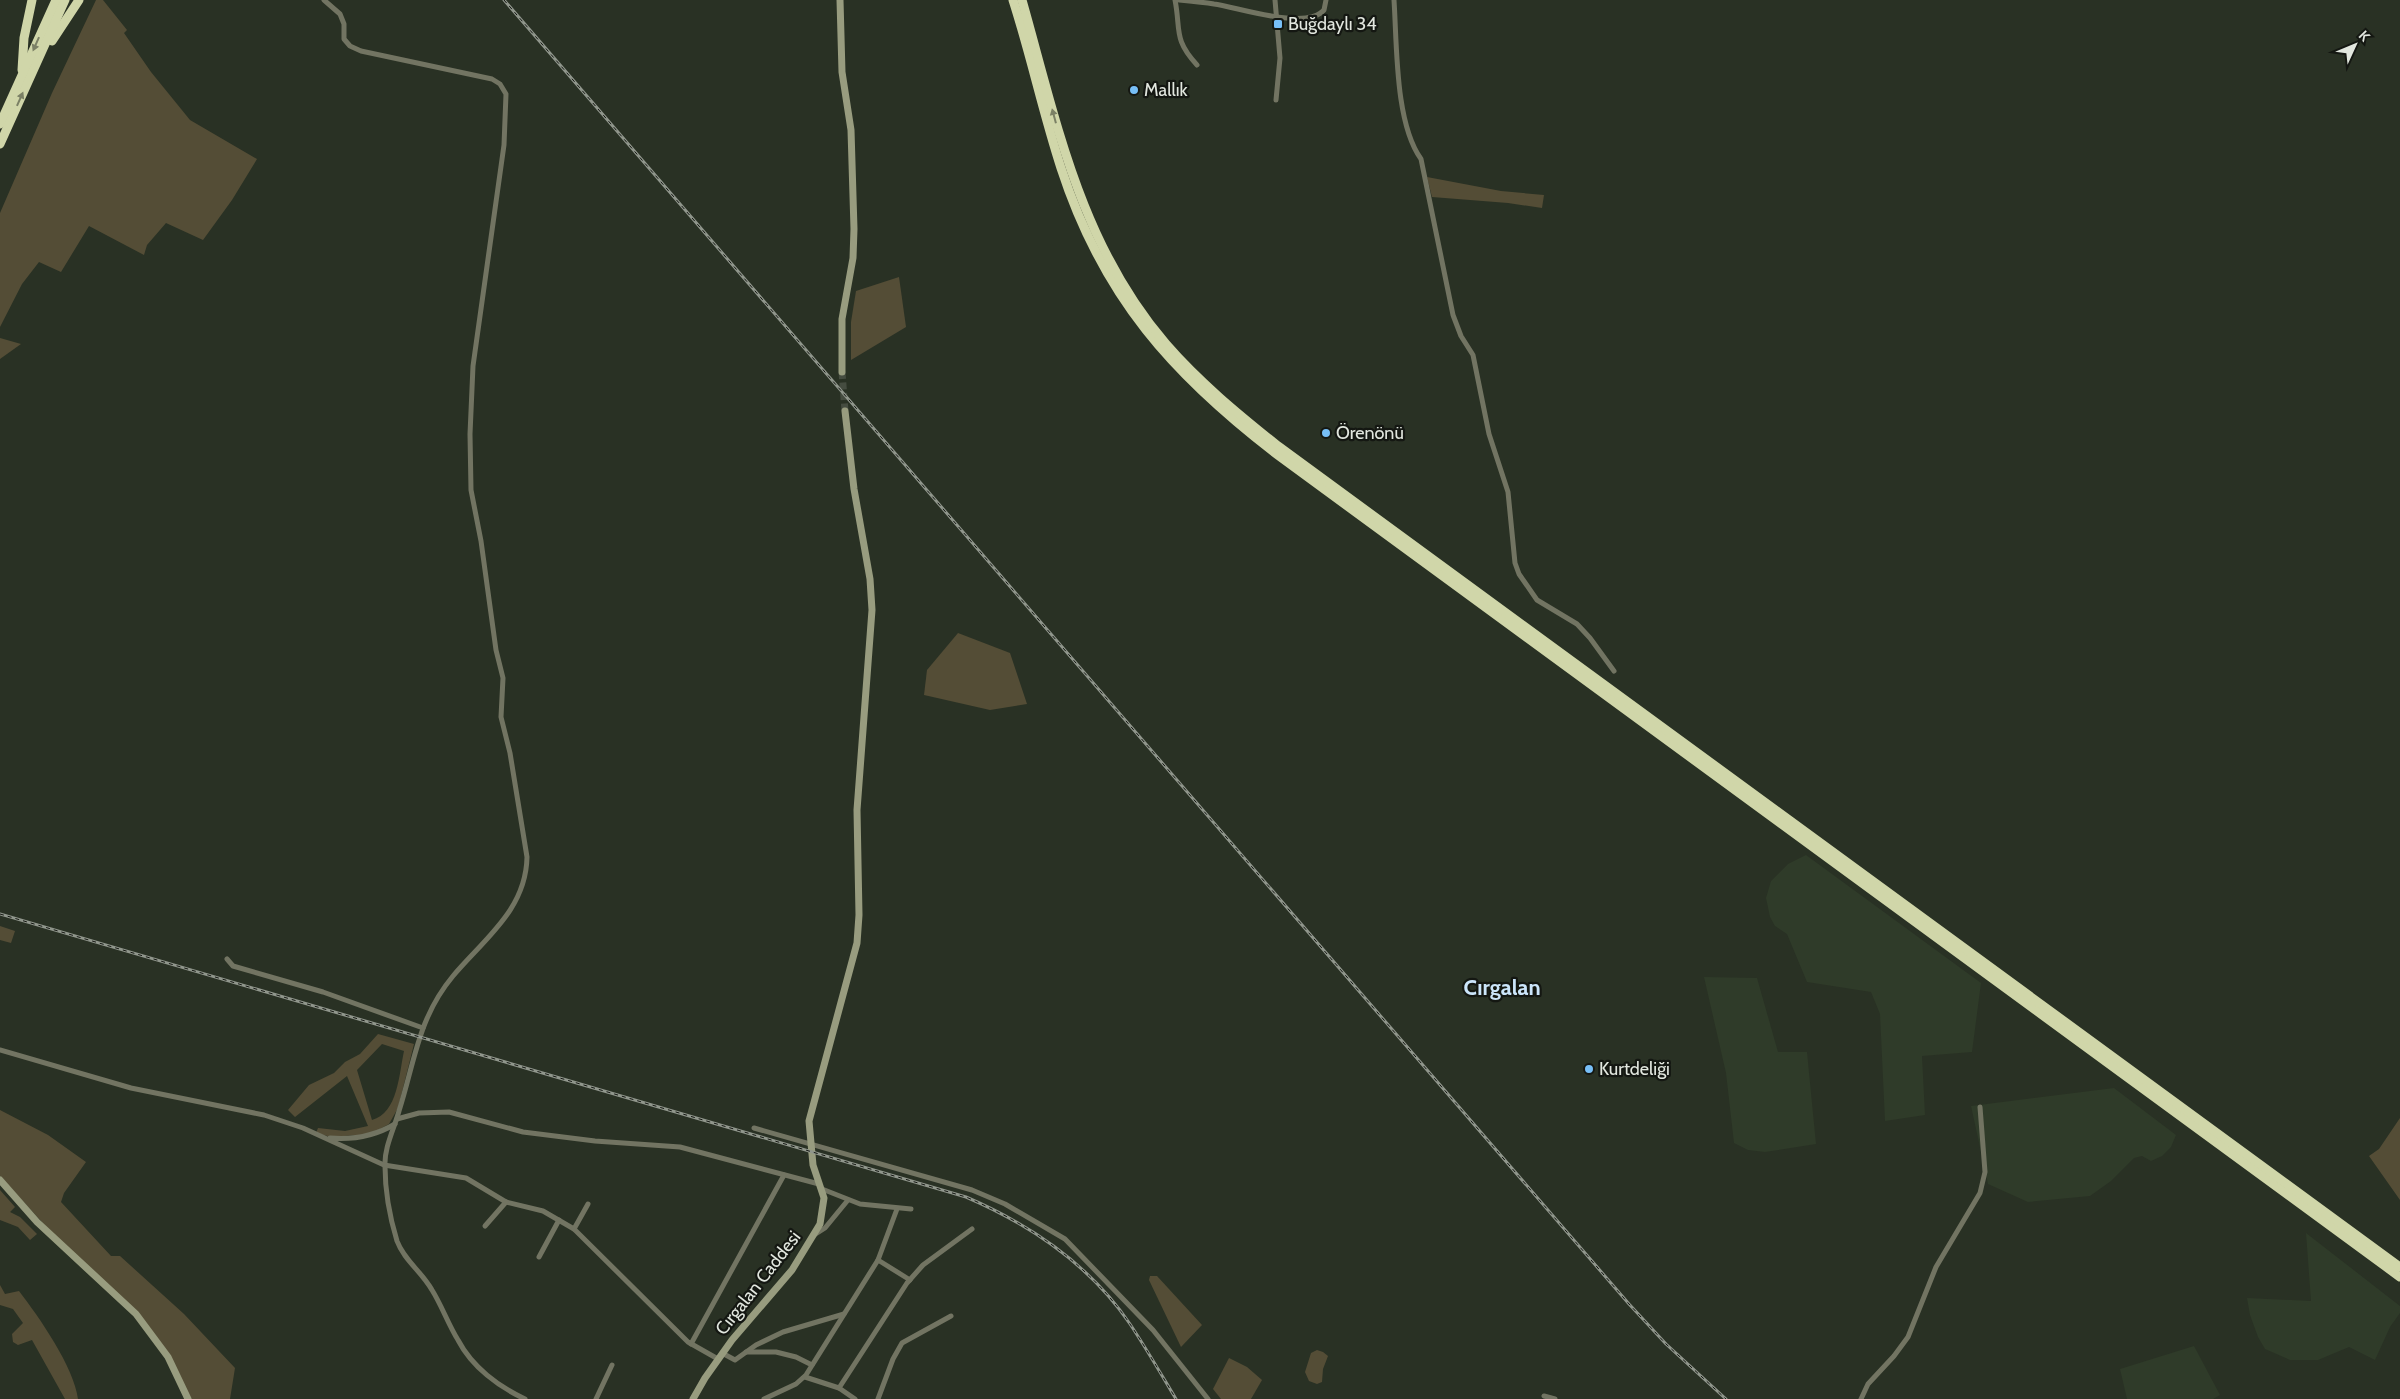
<svg xmlns="http://www.w3.org/2000/svg" width="2400" height="1399" viewBox="0 0 2400 1399" font-family="Cabin,sans-serif">
  <style>
    .built { fill: #2f3b29 }
    .green { fill: #544d36; fill-rule: evenodd }
    .lines { fill: none; stroke-linecap: round; stroke-linejoin: round }
    .secondary-tunnel { stroke: #454c40; stroke-width: 7; stroke-dasharray: 7 3.5; stroke-linecap: butt }
    .street { stroke: #727462; stroke-width: 5 }
    .secondary { stroke: #989c7f; stroke-width: 7 }
    .highway { stroke: #d0d6a9; stroke-width: 9 }
    .rail-casing { stroke: #90968c; stroke-width: 3 }
    .rail { stroke: #141712; stroke-width: 1; stroke-dasharray: 4; stroke-linecap: butt }
    .oneway { fill: #7b8065 }
    .poi-dot { fill: #77bff7; stroke: #141712; stroke-width: 2 }
    .labels { text-anchor: middle; stroke-width: 4.5; stroke-linejoin: round; paint-order: stroke }
    .poi-label { font-size: 18px; fill: #e2e7df; stroke: #141712; text-anchor: start }
    .street-label { font-size: 18px; fill: #e2e7df; stroke: #141712 }
    .district-label { font-size: 22px; font-weight: bold; fill: #cbe5fa; stroke: #141712 }
  </style>
  <rect width="100%" height="100%" fill="#293124"/>
  <g class="built">
    <polygon points="1806,855 1981,983 1972,1052 1922,1056 1925,1115 1885,1121 1880,1014 1871,992 1807,982 1787,934 1775,926 1770,917 1766,898 1771,881 1788,864"/>
    <polygon points="1704,977 1757,978 1778,1052 1807,1052 1816,1144 1765,1152 1748,1150 1734,1143 1726,1073"/>
    <polygon points="2114,1088 2176,1135 2171,1147 2162,1156 2151,1161 2142,1156 2134,1158 2111,1181 2090,1196 2028,1202 1988,1184 1971,1106"/>
    <polygon points="2306,1233 2400,1306 2400,1313 2390,1327 2375,1360 2349,1347 2318,1360 2290,1360 2265,1349 2258,1337 2250,1315 2247,1298 2311,1301"/>
    <polygon points="2194,1346 2220,1395 2213,1399 2127,1399 2120,1369"/>
  </g>
  <g class="green">
    <polygon points="96,0 103,0 127,30 124,33 151,72 190,120 257,159 232,200 203,240 166,223 147,245 144,255 89,226 61,272 39,262 22,284 0,327 0,213 52,93"/>
    <polygon points="1427,177 1501,191 1544,195 1542,208 1508,203 1432,197"/>
    <polygon points="899,277 906,327 851,360 851,322 856,291"/>
    <polygon points="0,338 21,344 0,359"/>
    <polygon points="958,633 1010,653 1027,704 990,710 924,695 927,670"/>
    <polygon points="0,926 15,931 11,943 0,940"/>
    <path d="M378,1034L414,1044L398,1108L389,1124L371,1134L331,1137L316,1133L318,1128L345,1131L368,1126L347,1076L295,1117L288,1110L309,1085L334,1073L345,1062L360,1054ZM382,1044L404,1051C399,1074 398,1113 372,1120L357,1070Z"/>
    <polygon points="0,1110 48,1135 86,1162 64,1193 61,1202 111,1256 120,1256 184,1314 235,1368 230,1399 191,1399 156,1336 52,1233 0,1176"/>
    <polygon points="2400,1118 2400,1200 2369,1156 2379,1149"/>
    <polygon points="0,1190 15,1207 10,1212 20,1217 37,1234 30,1240 18,1227 0,1220"/>
    <polygon points="1150,1276 1157,1276 1202,1325 1181,1347 1149,1280"/>
    <path d="M0,1285L5,1294L19,1291C39,1317 74,1367 78,1399H65L32,1340L18,1345L13,1342L12,1334L23,1323L13,1309L0,1305Z"/>
    <polygon points="1317,1350 1323,1352 1328,1356 1323,1369 1322,1382 1317,1384 1309,1381 1305,1372 1311,1353"/>
    <polygon points="1229,1358 1247,1367 1262,1380 1251,1399 1221,1399 1213,1389"/>
  </g>
  <g class="lines">
    <polyline class="secondary-tunnel" points="842,372 845,411"/>
    <g class="street">
      <path d="M324,0L340,14L344,24V39L350,46L361,51L492,79L500,84L506,94L504,145L473,366L470,434L471,490L481,541L496,650L503,678L501,717L510,753L527,857C526,910 484,939 453,976C418,1018 415,1061 399,1111C394,1129 384,1148 385,1166C385,1190 390,1218 397,1241C404,1260 422,1272 432,1290C442,1306 448,1324 458,1340C472,1367 499,1387 525,1399"/>
      <path d="M1175,0C1181,30 1173,39 1197,65"/>
      <path d="M1179,0C1190,1 1202,2 1214,4C1237,7 1306,31 1324,10L1326,0"/>
      <polyline points="1275,0 1280,58 1276,100"/>
      <path d="M1394,0C1397,45 1395,123 1421,159L1453,315L1461,336L1473,355L1489,434L1508,492L1515,563L1519,574L1537,600L1577,624L1590,638L1614,671"/>
      <polyline points="227,959 233,966 323,992 423,1028"/>
      <polyline points="0,1050 131,1088 264,1115 303,1128 384,1165 466,1178 506,1202 543,1211 574,1229 688,1342 718,1359"/>
      <polyline points="397,1119 419,1113 449,1112 523,1132 595,1141 680,1147 819,1184"/>
      <polyline points="754,1128 972,1190 1005,1204 1065,1239 1153,1330 1208,1399"/>
      <path d="M330,1138C353,1140 375,1136 395,1124"/>
      <polyline points="822,1189 860,1204 911,1209"/>
      <polyline points="485,1226 506,1202"/>
      <polyline points="574,1229 588,1204"/>
      <polyline points="814,1235 825,1228 848,1200"/>
      <polyline points="539,1257 559,1220"/>
      <polyline points="878,1260 910,1280"/>
      <polyline points="691,1344 784,1175"/>
      <polyline points="746,1352 776,1352 796,1357 812,1365"/>
      <polyline points="722,1353 735,1360 756,1345 783,1332 844,1314"/>
      <polyline points="805,1377 839,1388 855,1399"/>
      <polyline points="839,1388 907,1283 923,1265 972,1229"/>
      <polyline points="1544,1396 1555,1399"/>
      <polyline points="596,1399 612,1365"/>
      <polyline points="764,1399 796,1384 806,1375 878,1260 897,1209"/>
      <polyline points="878,1399 893,1359 902,1343 951,1316"/>
      <polyline points="1861,1399 1868,1384 1894,1356 1908,1337 1936,1267 1980,1193 1985,1172 1980,1107"/>
    </g>
    <g class="secondary">
      <polyline points="840,0 842,72 851,130 854,229 853,258 842,319 842,372"/>
      <polyline points="0,1180 37,1222 136,1314 168,1357 188,1399"/>
      <polyline points="693,1399 705,1378 732,1340 792,1270 820,1224 824,1198 813,1165 809,1121 857,943 859,915 857,810 872,610 870,579 854,489 845,411"/>
    </g>
    <g class="highway">
      <path d="M1013,0C1031,56 1043,113 1061,168C1103,297 1173,375 1279,456L2400,1277"/>
      <path d="M1022,0C1057,123 1080,244 1166,344C1199,382 1238,414 1278,446L2400,1267"/>
      <polyline points="52,41 79,0"/>
      <polyline points="22,70 24,38 32,0"/>
      <polyline points="0,124 56,0"/>
      <polyline points="0,144 65,0"/>
    </g>
    <g class="rail-casing">
      <g id="rail">
        <polyline points="504,0 1629,1304 1666,1344 1726,1399"/>
        <path d="M0,914L966,1197C1031,1225 1090,1265 1130,1324C1146,1348 1161,1374 1176,1399"/>
      </g>
    </g>
    <use href="#rail" class="rail"/>
  </g>
  <defs><path id="oneway-solid" d="M-6-.8H1V-3.2L6.5 0L1 3.2V.8H-6Z" transform="scale(1.25)"/></defs>
  <g class="oneway">
    <use href="#oneway-solid" transform="translate(36 44) rotate(114)"/>
    <use href="#oneway-solid" transform="translate(20 99) rotate(-66)"/>
    <use href="#oneway-solid" transform="translate(1054 116) rotate(-105)"/>
  </g>
  <g class="poi-dot">
    <rect x="1273" y="19" width="10" height="10" rx="2.5"/>
    <circle cx="1134" cy="90" r="5"/>
    <circle cx="1326" cy="433" r="5"/>
    <circle cx="1589" cy="1069" r="5"/>
  </g>
  <g class="labels">
    <g class="poi-label">
      <text x="1288" y="30">Buğdaylı 34</text>
      <text x="1144" y="96">Mallık</text>
      <text x="1336" y="439">Örenönü</text>
      <text x="1599" y="1075">Kurtdeliği</text>
    </g>
    <g class="street-label">
      <text transform="translate(758 1283) rotate(-52)" y="6">Cırgalan Caddesi</text>
    </g>
    <g class="district-label">
      <text x="1502" y="995">Cırgalan</text>
    </g>
  </g>
  <g transform="translate(2355 45) rotate(46)" stroke="#141712" stroke-width="4" paint-order="stroke">
  <path d="M0-4L9 19L0 12L-9 19Z" fill="#e2e7df"/>
  <text y="-8" font-size="14" font-weight="bold" text-anchor="middle" fill="#e2e7df">K</text>
  </g>
</svg>
